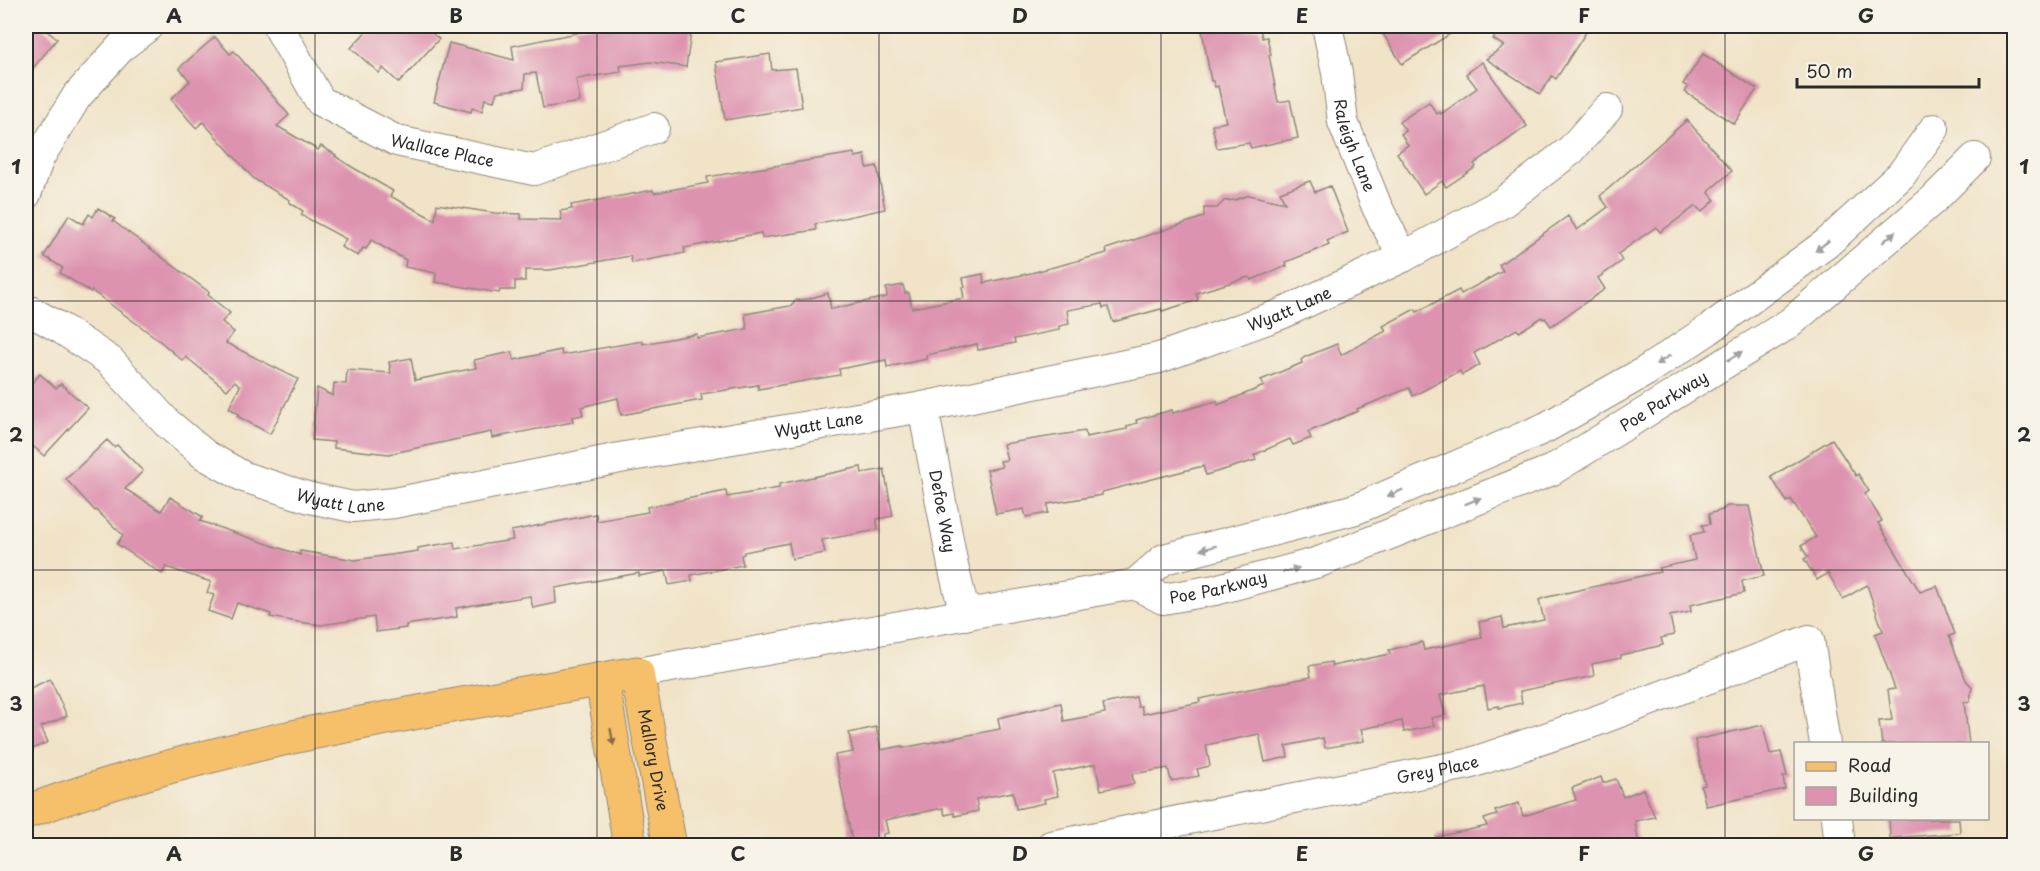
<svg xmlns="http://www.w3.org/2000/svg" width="2040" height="871" viewBox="0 0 2040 871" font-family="'Playpen Sans',sans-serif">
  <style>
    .building { fill: #dd92af }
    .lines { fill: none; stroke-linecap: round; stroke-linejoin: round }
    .minor-casing { stroke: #8e8779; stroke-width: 32 }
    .major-casing { stroke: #8e8779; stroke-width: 35 }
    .minor { stroke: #fff; stroke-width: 30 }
    .major { stroke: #f6c06b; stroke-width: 33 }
    .oneway { fill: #a0a0a0 }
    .oneway2 { fill: #866e48 }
    .grid { fill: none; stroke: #2b2b2b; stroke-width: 1.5; stroke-opacity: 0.55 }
    .labels { text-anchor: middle; stroke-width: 4.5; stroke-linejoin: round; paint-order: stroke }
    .street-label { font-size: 16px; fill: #2b2b2b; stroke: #f7f3e8 }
    .neatline { fill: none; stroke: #2b2b2b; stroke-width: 2 }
    .grid-label { font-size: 20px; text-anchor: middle; font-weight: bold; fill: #2b2b2b }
  </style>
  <rect width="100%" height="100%" fill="#f7f3e8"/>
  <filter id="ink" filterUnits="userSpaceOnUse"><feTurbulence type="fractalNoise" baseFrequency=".0167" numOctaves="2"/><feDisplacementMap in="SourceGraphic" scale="12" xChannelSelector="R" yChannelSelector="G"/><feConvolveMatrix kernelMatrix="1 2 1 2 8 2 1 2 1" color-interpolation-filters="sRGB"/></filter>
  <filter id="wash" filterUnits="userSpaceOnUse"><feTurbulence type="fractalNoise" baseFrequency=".008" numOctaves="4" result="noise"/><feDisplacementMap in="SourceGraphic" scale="24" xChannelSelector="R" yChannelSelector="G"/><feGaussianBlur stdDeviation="1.35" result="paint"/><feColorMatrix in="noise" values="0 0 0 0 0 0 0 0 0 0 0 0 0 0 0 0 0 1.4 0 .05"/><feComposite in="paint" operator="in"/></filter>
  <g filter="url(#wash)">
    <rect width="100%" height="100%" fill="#f0e3c7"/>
    <g id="blocks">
      <g class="building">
        <polygon points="26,26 40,26 57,39 26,77"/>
        <polygon points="371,26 424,26 439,39 399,83 383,68 379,73 351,48"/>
        <polygon points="575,26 692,26 686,67 651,62 620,66 621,72 576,79 580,102 543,108 536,73 525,74 524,88 497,92 494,101 485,99 482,111 472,108 471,112 434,102 449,43 514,60 512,46 577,33"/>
        <polygon points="1225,26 1246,26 1247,31 1260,28 1262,38 1267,37 1271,55 1269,55 1278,102 1290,100 1298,138 1251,148 1249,143 1217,148 1212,125 1226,122 1218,86 1215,87 1213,81 1211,81 1202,30"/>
        <polygon points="1378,26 1463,26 1402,64"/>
        <polygon points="1502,26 1590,26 1556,79 1552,76 1540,94 1486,59 1504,46 1493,39"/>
        <polygon points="215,37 230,54 234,51 289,115 277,126 318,150 321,146 336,155 335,156 352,167 393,191 390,196 435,220 437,204 494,213 521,214 521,219 562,220 560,211 572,209 571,205 653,190 654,193 708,183 707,177 854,153 855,157 865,155 867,168 877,166 885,209 815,224 816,230 762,238 761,233 684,248 685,253 632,263 630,256 550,270 525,270 525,281 515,281 515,290 500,290 499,293 435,282 436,273 405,267 406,260 371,240 366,249 363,248 358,256 341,247 346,239 301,215 303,211 289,202 290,200 254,179 203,122 196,128 171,99 190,81 179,68"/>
        <polygon points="770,54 772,70 796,68 802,107 725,120 716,62"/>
        <polygon points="1703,54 1757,89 1734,124 1685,92 1688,87 1683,84"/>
        <polygon points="1482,62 1527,126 1474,164 1476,167 1446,187 1442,181 1424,194 1397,153 1408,145 1401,134 1406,131 1399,122 1429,102 1437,114 1440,112 1441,114 1477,88 1466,74"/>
        <polygon points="1687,120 1732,171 1711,189 1709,193 1715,200 1702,212 1696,206 1660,232 1656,227 1618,254 1622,261 1598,278 1605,289 1551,326 1545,318 1543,319 1542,317 1519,332 1517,329 1474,353 1480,365 1462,375 1460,371 1413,396 1409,388 1357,409 1358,411 1308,432 1311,438 1293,445 1290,439 1254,455 1256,460 1206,475 1203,466 1102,492 1102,495 1048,504 1048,513 1026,517 1024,509 996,514 987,470 1002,467 1000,461 1007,460 1003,444 1085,431 1086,437 1127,429 1127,426 1137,423 1136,420 1172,410 1173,413 1217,401 1218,405 1264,386 1261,380 1302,363 1301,360 1305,357 1337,344 1341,355 1386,331 1383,326 1415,309 1417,312 1459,290 1461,294 1503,271 1499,265 1568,216 1577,230 1608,207 1600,196"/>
        <polygon points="1310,181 1315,192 1330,186 1348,232 1327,241 1329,245 1286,262 1287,266 1251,280 1249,277 1196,293 1198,300 1162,311 1161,309 1113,322 1108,307 1103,308 1102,304 1067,310 1069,324 1059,326 1059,330 1014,339 1015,343 978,350 977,344 926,355 927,359 887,367 886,360 839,369 840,375 758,389 758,385 701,394 702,400 621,415 618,398 581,407 583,415 572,417 573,422 492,438 491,432 389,454 334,448 334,442 312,440 317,388 333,396 334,383 346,384 347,370 391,373 389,362 411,358 415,380 476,368 474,360 512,352 514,360 561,350 562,355 642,341 643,344 697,334 697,338 747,329 745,314 790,306 796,300 808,299 828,293 831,309 887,297 886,288 903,285 905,293 909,293 912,308 964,298 962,287 965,287 963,278 983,274 984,283 1031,273 1107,253 1106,249 1204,217 1204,208 1217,208 1224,201 1235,200 1249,195 1285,203 1280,192"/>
        <polygon points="98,208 115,219 113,221 209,292 208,295 230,313 222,322 234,332 226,343 298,379 270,434 237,416 239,414 229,408 240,386 235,381 227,390 186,357 183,361 155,337 92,291 91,292 60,273 63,268 44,256 69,215 83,224 89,214 93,217"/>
        <polygon points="40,374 56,388 61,384 88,408 44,456 26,440 26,390"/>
        <polygon points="1832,439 1856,476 1858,474 1869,491 1865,494 1882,521 1878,523 1920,592 1937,586 1955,634 1949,636 1966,680 1972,687 1970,701 1964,702 1969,744 1882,744 1879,721 1892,720 1888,690 1895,689 1875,634 1883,631 1867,585 1843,599 1828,573 1817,580 1804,559 1808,557 1801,546 1816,537 1791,499 1787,502 1771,477"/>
        <polygon points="107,440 114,447 117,445 143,471 125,489 161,511 170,497 203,517 200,521 300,555 300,551 355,560 418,551 418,548 454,542 455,549 513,540 511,531 596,514 597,521 648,512 647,507 726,491 727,497 779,488 779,484 861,467 862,473 884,469 893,516 877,519 878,530 822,540 825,553 792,559 789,543 744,552 744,554 741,555 743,565 691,575 692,581 669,585 666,571 639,576 639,573 555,588 556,603 533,608 530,596 456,608 457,617 406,625 406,628 376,632 374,617 321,625 298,622 270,617 271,614 237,603 231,619 208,611 214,595 207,593 211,582 166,567 162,574 117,544 123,535 96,510 95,511 66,479"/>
        <polygon points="1727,506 1749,506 1764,576 1742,581 1744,593 1690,605 1691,612 1670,616 1674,635 1661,638 1663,645 1621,655 1621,658 1592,664 1594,676 1520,691 1522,703 1499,708 1499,706 1488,708 1484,686 1440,695 1445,715 1431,718 1434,726 1404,732 1402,721 1361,729 1364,741 1325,748 1323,738 1286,746 1288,757 1265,762 1259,734 1206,745 1210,766 1197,769 1199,776 1171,781 1168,768 1132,774 1134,784 1101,790 1095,764 1053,773 1058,796 1044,799 1045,803 1016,809 1013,792 976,799 978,811 955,816 954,813 945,815 943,808 885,820 888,833 883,834 882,846 853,846 835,755 853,752 849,733 876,727 881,750 902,746 902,748 1000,729 998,718 1061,703 1064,721 1105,713 1103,704 1136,697 1138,707 1141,706 1143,714 1200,702 1199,699 1311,677 1309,666 1331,662 1332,666 1390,654 1389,650 1422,642 1424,650 1482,638 1479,622 1502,617 1504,628 1544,620 1539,600 1543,598 1660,572 1659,568 1695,560 1690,535 1704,532 1702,525 1710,524 1709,514 1722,510"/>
        <polygon points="50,679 67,716 41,727 48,742 26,752 26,690"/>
        <polygon points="1763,725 1770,754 1781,752 1787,776 1783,776 1785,789 1706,806 1701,786 1705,785 1695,740"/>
        <polygon points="1601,777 1603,783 1616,779 1623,797 1643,789 1655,817 1635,821 1638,840 1624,846 1437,846 1436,837 1487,826 1484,819 1497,815 1495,811 1519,803 1523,816 1576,800 1572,788"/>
        <polygon points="1889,819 1959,819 1960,833 1890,838"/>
      </g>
    </g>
  </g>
  <g filter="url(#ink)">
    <use href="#blocks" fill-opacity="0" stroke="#8e8779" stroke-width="1.5"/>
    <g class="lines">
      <g class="minor-casing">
        <g id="minor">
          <path id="s1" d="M278,26L320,101L397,141L534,170L654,128"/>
          <path id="s2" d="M1327,26L1337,73L1343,122L1377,207L1403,257"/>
          <polyline points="26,194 39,158 77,96 122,46 148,26"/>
          <path id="s3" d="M26,309L62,329L110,361L167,423L205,455L244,477L310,498L353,507L394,503L625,457L923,407L1159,358L1281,314L1403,257L1502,203L1571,150L1607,109"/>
          <path id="s4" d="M923,407L953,566L965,615"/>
          <path id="s5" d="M1135,584L1163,599L1215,590L1319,562L1552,470L1790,323L1934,199L1975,158"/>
          <polyline points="1135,584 1164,559 1356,509 1545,428 1646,371 1708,330 1827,243 1901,175 1934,129"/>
          <polyline points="637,673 1135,584"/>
          <polyline points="1837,818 1840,846"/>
          <path id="s6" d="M1051,846L1468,764L1596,721L1809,640L1825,744"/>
        </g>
      </g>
      <g class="major-casing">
        <g id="major">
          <polyline points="602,680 630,846"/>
          <path id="s7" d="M26,812C222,740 432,710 637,673L670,846"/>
        </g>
      </g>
      <use href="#minor" class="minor"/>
      <use href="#major" class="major"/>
    </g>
    <defs><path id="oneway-solid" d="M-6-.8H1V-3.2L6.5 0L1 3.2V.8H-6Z" transform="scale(1.5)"/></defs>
    <g class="oneway">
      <use href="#oneway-solid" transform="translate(1889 237) rotate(-41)"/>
      <use href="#oneway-solid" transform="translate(1822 246) rotate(142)"/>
      <use href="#oneway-solid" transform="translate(1735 356) rotate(-32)"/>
      <use href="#oneway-solid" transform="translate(1663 360) rotate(146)"/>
      <use href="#oneway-solid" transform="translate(1395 493) rotate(157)"/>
      <use href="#oneway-solid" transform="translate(1473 501) rotate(-22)"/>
      <use href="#oneway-solid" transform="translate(1208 548) rotate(165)"/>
      <use href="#oneway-solid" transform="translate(1291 570) rotate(-15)"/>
    </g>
    <use class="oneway2" href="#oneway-solid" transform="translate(612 737) rotate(80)"/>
  </g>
  <path class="grid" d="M315,26V846M597,26V846M879,26V846M1161,26V846M1443,26V846M1725,26V846M26,301H2014M26,570H2014"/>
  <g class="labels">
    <g class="street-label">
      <text dy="6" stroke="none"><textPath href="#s2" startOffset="123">Raleigh Lane</textPath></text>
      <text dy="6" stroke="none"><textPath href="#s1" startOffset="219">Wallace Place</textPath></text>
      <text dy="6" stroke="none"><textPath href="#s3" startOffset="1350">Wyatt Lane</textPath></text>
      <text dy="6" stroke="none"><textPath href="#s5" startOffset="574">Poe Parkway</textPath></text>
      <text dy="6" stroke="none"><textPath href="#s3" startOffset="864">Wyatt Lane</textPath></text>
      <text dy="6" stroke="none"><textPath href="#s3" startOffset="378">Wyatt Lane</textPath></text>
      <text dy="6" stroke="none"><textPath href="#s4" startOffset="106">Defoe Way</textPath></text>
      <text dy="6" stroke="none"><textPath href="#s5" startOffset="88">Poe Parkway</textPath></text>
      <text dy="6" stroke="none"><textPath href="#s7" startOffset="716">Mallory Drive</textPath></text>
      <text dy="6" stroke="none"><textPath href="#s6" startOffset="394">Grey Place</textPath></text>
    </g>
  </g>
  <rect width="2040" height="871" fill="none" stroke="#f7f3e8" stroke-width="66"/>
  <rect x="1794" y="742" width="195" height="78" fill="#f7f3e8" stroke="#a5a39c" stroke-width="1.5"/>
  <rect x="1806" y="762" width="30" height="9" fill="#f6c06b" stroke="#a5a39c" stroke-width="1.5"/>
  <text x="1848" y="772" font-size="18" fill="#2b2b2b">Road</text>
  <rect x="1806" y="787" width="30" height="18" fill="#dd92af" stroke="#a5a39c" stroke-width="1.5"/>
  <text x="1848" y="802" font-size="18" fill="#2b2b2b">Building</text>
  <path d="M1797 78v9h182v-9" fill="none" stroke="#2b2b2b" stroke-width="3"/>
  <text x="1806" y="78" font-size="18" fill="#2b2b2b" stroke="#f7f3e8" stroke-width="4.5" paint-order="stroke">50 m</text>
  <rect x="33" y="33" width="1974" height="805" class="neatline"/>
  <g class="grid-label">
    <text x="174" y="23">A</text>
    <text x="456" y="23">B</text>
    <text x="738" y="23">C</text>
    <text x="1020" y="23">D</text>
    <text x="1302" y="23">E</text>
    <text x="1584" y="23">F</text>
    <text x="1866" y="23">G</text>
    <text x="16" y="174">1</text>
    <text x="2024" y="174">1</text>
    <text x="16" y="442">2</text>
    <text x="2024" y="442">2</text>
    <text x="16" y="711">3</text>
    <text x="2024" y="711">3</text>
    <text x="174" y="861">A</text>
    <text x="456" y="861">B</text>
    <text x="738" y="861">C</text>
    <text x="1020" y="861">D</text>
    <text x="1302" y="861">E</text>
    <text x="1584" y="861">F</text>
    <text x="1866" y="861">G</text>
  </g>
</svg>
